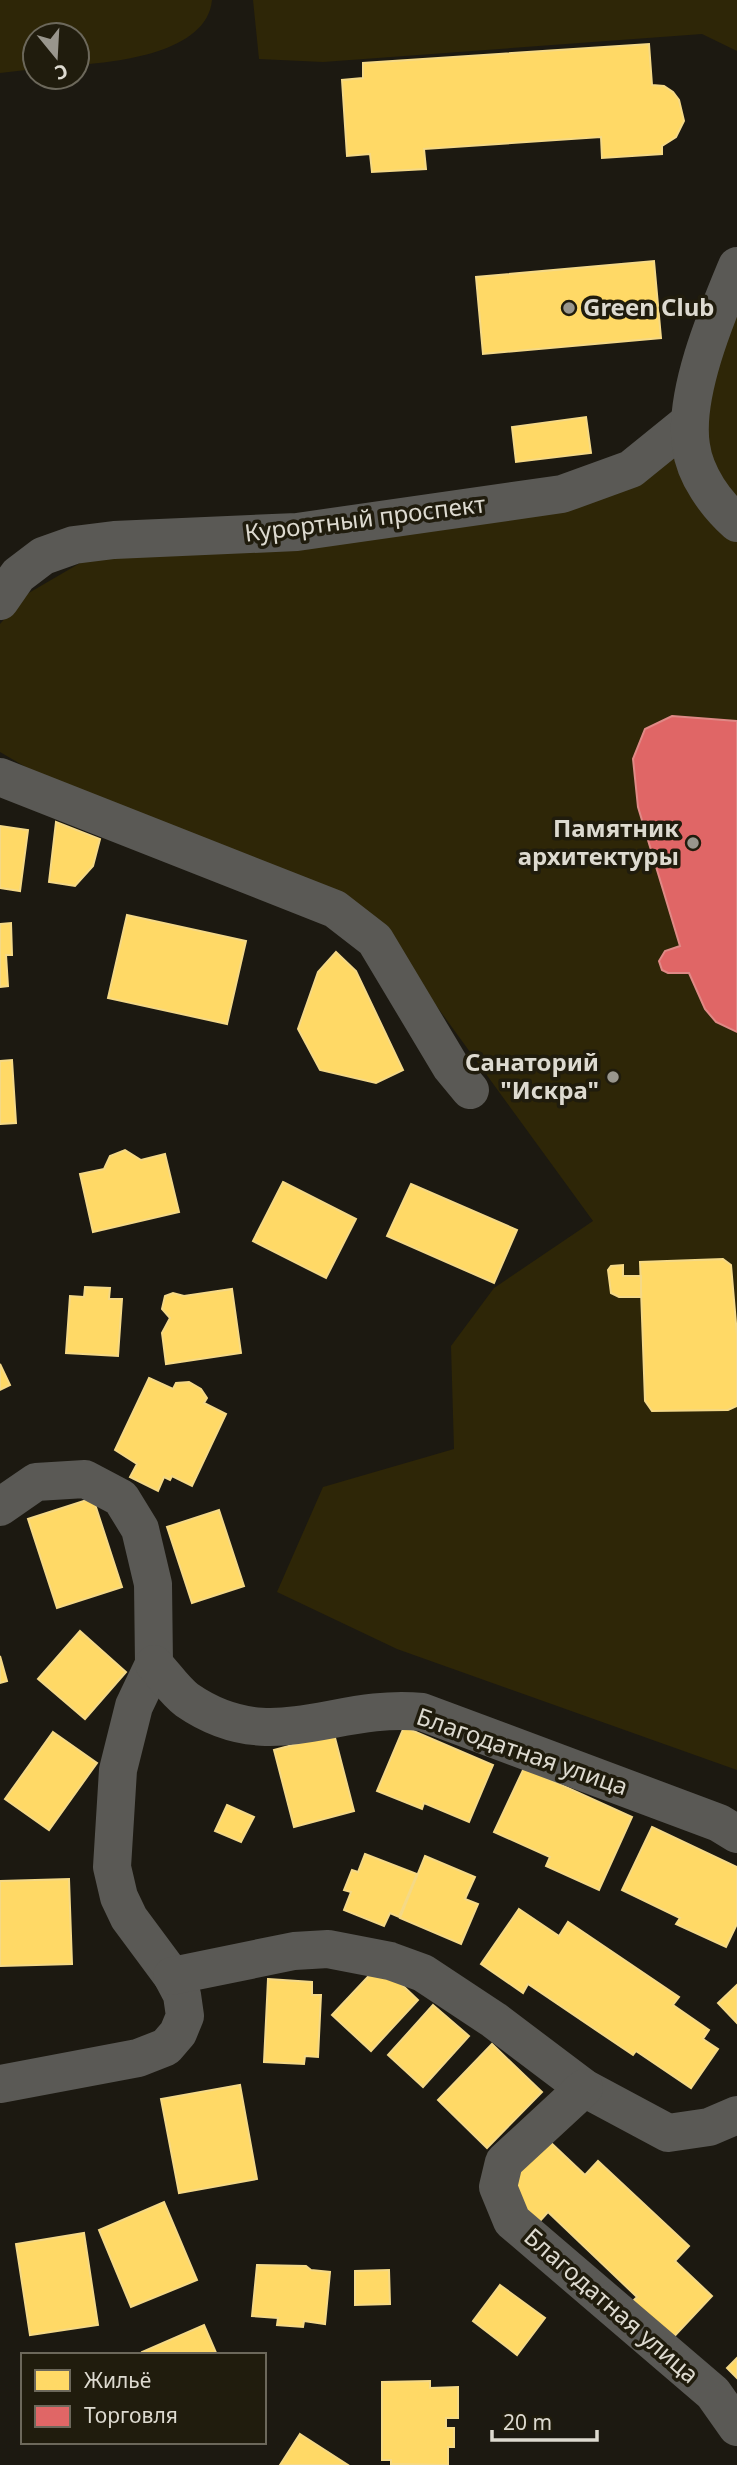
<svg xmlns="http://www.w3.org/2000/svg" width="737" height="2465" viewBox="0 0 737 2465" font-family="'Noto Sans',sans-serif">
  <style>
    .green { fill: #2e2607 }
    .homes { fill: #ffd966; stroke: #f5d986; stroke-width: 2 }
    .shops { fill: #e06666; stroke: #df8986; stroke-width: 2 }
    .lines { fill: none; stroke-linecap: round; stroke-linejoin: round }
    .minor { stroke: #5a5955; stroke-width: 38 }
    .tertiary { stroke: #5a5955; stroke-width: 38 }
    .poi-dot { fill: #99968d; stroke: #201c0d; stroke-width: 2.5 }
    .labels { text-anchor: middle; stroke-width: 7; stroke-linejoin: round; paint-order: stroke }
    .poi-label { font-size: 24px; font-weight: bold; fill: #dddad0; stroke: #201c0d; text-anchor: end }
    .street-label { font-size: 24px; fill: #dddad0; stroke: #201c0d }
  </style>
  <rect width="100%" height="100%" fill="#1c1911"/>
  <g class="green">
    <path d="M0,0H212C207,53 117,62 77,65V35H35V69L0,73Z"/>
    <polygon points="253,0 737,0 737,51 702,34 323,62 259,59"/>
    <polygon points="737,277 737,1770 397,1649 277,1592 323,1487 454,1449 451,1346 494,1288 593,1221 387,938 46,779 0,752 0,624 27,594 87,559 560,498 686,431"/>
  </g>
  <g class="homes">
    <polygon points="649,44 652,85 664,86 673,92 679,100 684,121 676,137 662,146 662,154 602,158 601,137 424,149 426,169 372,172 370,154 347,156 342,80 363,78 363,63"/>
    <polygon points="654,261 661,338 483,354 476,277"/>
    <polygon points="586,417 591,453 516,462 512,427"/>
    <polygon points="56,822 100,839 93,866 75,886 49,882"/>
    <polygon points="0,826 28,830 20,891 0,888"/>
    <polygon points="127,915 246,941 227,1024 108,998"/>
    <polygon points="11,923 12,955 6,955 8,986 0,987 0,924"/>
    <polygon points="336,952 356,971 403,1070 376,1083 320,1070 298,1029 318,972"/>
    <polygon points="12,1060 16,1123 0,1124 0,1061"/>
    <polygon points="125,1150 141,1160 165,1154 179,1212 93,1232 80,1174 104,1169 110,1156"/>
    <polygon points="283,1182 356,1219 326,1278 253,1241"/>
    <polygon points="411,1184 517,1230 494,1283 387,1236"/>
    <polygon points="723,1259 731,1265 737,1335 737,1406 728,1410 652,1411 645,1401 640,1262"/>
    <polygon points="623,1265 623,1276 641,1276 641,1297 619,1297 611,1293 608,1270 611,1266"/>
    <polygon points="85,1287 110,1288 109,1299 122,1299 118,1356 66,1353 70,1296 84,1297"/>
    <polygon points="232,1289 241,1353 166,1364 162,1333 170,1318 162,1309 165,1296 173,1293 184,1296"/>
    <polygon points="0,1364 10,1385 0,1390"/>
    <polygon points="149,1378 173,1389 176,1383 189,1382 201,1389 207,1398 204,1403 226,1414 192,1486 172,1476 170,1480 164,1477 158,1491 130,1477 137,1464 115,1450"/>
    <polygon points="93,1498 122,1587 57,1608 28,1519"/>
    <polygon points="219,1510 244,1586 192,1603 167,1527"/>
    <polygon points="80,1631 126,1672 85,1719 38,1679"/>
    <polygon points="0,1656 7,1681 0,1683"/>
    <polygon points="404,1727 493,1765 469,1822 424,1803 422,1809 377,1791"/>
    <polygon points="53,1732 97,1763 49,1830 5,1799"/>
    <polygon points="334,1734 354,1811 294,1827 274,1750"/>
    <polygon points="524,1768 632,1817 599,1890 546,1866 550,1857 494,1832"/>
    <polygon points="227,1805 254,1817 241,1842 215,1831"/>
    <polygon points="652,1827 737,1867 737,1924 726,1947 676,1924 680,1918 622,1890"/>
    <polygon points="365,1854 417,1874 399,1917 390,1913 384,1926 344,1910 351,1892 344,1890 352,1870 358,1872"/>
    <polygon points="425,1856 475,1877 465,1899 478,1904 461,1944 400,1918"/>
    <polygon points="69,1879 72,1964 0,1966 0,1881"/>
    <polygon points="519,1909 559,1936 568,1922 679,1997 673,2005 709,2030 703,2039 718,2049 691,2088 636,2051 633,2055 528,1984 523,1993 481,1964"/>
    <polygon points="380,1964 418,2000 371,2051 332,2015"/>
    <polygon points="268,1979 312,1982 312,1995 321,1995 318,2057 305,2056 304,2064 264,2062"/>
    <polygon points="737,1985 737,2023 718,2003"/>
    <polygon points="433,2005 469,2036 423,2087 388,2055"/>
    <polygon points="492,2044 542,2092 487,2148 438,2100"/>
    <polygon points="240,2085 257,2179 179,2193 161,2099"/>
    <polygon points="548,2140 585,2175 598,2161 689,2246 675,2261 712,2296 667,2344 628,2306 637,2297 548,2212 539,2222 502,2187"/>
    <polygon points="164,2202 197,2280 131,2307 99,2230"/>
    <polygon points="84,2233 98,2325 30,2335 16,2244"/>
    <polygon points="257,2265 306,2266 311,2270 330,2272 325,2324 304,2321 303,2327 277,2325 278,2318 252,2316"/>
    <polygon points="389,2270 390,2304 355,2305 355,2271"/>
    <polygon points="500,2285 545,2318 517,2355 473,2321"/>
    <polygon points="204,2325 217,2355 143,2355 142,2352"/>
    <polygon points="737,2358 737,2378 727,2368"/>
    <polygon points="430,2381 430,2388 458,2387 458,2418 446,2418 446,2428 454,2428 454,2447 448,2447 448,2465 391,2464 391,2460 382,2460 382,2382"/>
    <polygon points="300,2434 348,2465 280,2465"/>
  </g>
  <polygon class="shops" points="672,716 737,721 737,1032 716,1022 705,1009 689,973 668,973 662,970 659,961 665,951 680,946 638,807 633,759 645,729"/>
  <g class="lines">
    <g class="minor">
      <polyline points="0,601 18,575 43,556 74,545 114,540 297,532 562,494 631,469 689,422"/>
      <polyline points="0,777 335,909 375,940 451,1067 470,1090"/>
      <polyline points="0,1507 36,1482 85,1479 121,1498 140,1529 153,1584 154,1664 134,1706 118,1770 112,1867 119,1897 129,1918 172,1976 182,1995 185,2016 178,2033 166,2047 138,2058 0,2084"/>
      <path d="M154,1664C165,1676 175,1691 187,1700C271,1758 333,1703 422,1712L719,1823L737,1834"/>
      <polyline points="172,1976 294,1951 328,1949 390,1961 423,1973 494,2020 584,2088 668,2133 709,2127 737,2115"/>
      <polyline points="584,2088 504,2162 498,2187 512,2221 713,2393 737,2427"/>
    </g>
    <path class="tertiary" d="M737,266C717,314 683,394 691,446C695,476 716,504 737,523"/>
  </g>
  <g class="poi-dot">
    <circle cx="569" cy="308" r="7"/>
    <circle cx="693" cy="843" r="7"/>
    <circle cx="613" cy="1077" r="7"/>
  </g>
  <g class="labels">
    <g class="poi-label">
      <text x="583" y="316" text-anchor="start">Green Club</text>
      <text x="679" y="837">Памятник<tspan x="679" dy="28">архитектуры</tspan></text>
      <text x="599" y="1071">Санаторий<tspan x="599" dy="28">"Искра"</tspan></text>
    </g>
    <g class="street-label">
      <text transform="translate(365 519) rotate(-7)" y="8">Курортный проспект</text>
      <text transform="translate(522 1752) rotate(19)" y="8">Благодатная улица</text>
      <text transform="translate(611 2306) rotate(41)" y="8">Благодатная улица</text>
    </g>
  </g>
  <rect x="21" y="2353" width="245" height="91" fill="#201c0d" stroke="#6c685b" stroke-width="2"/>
  <rect x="35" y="2370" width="35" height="21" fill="#ffd966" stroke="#6c685b" stroke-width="2"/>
  <text x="84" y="2388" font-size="21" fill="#dddad0">Жильё</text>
  <rect x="35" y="2406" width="35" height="21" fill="#e06666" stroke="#6c685b" stroke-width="2"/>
  <text x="84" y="2423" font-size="21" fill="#dddad0">Торговля</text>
  <g transform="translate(56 56) rotate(162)"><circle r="33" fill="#201c0d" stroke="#6c685b" stroke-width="2"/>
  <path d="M0-5L12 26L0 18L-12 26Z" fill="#99968d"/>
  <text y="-10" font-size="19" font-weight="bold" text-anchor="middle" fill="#dddad0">С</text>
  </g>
  <path d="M492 2430v10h105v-10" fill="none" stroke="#dddad0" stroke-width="3.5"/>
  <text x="503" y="2430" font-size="21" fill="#dddad0" stroke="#201c0d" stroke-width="5" paint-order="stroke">20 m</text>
</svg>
